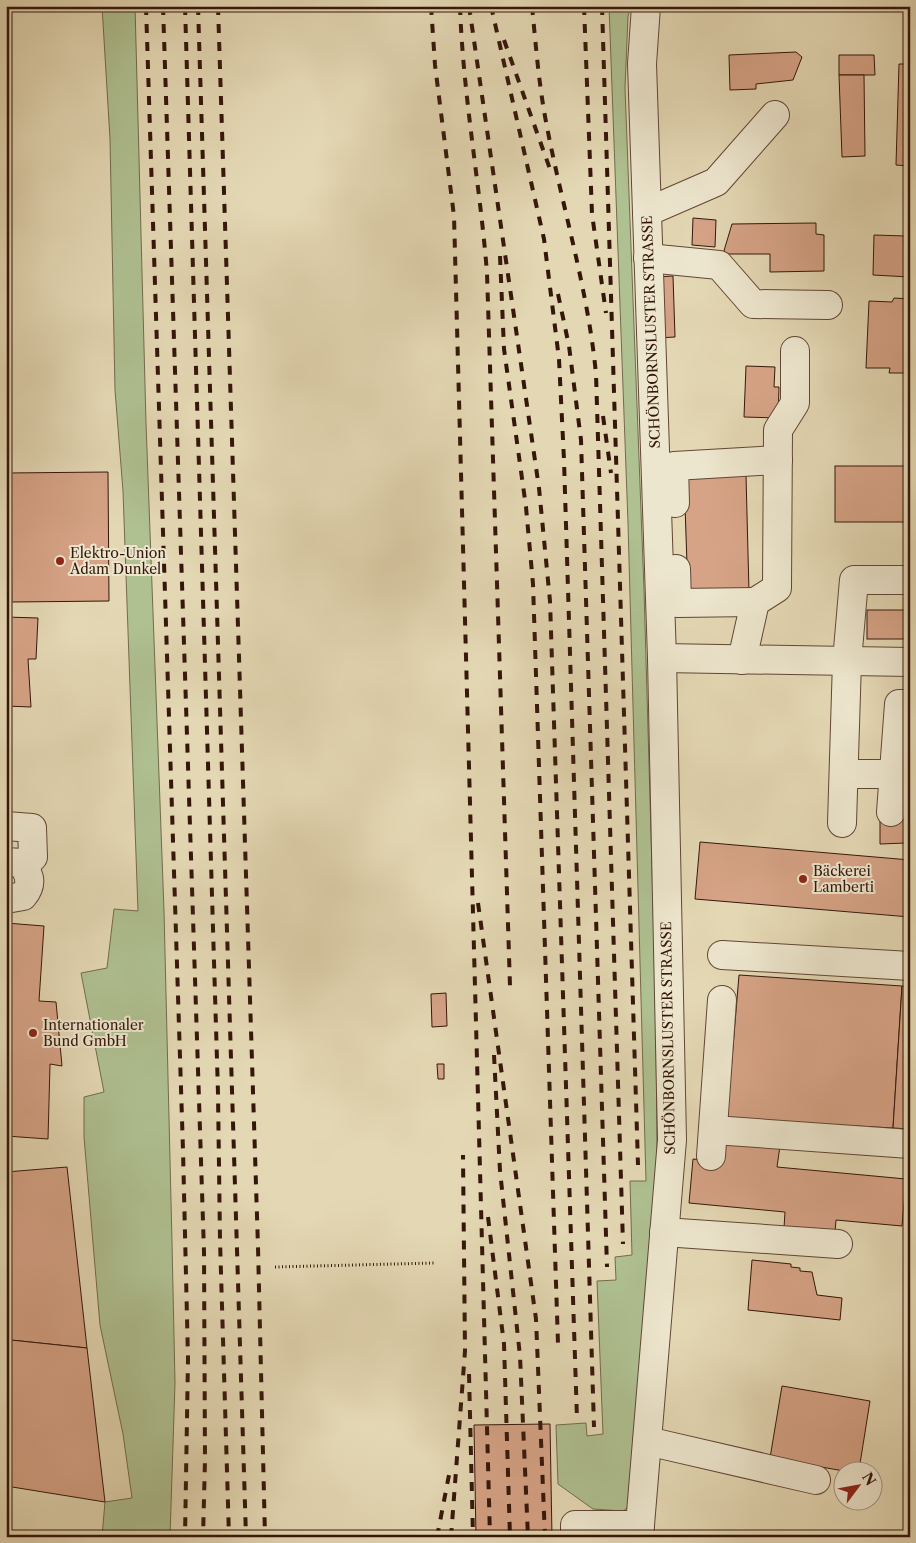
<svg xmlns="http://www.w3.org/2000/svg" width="916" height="1543" viewBox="0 0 916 1543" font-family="'Libre Caslon Text',serif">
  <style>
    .green { fill: #afc091; stroke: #726b4e }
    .building { fill: #d6a386; stroke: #35160a }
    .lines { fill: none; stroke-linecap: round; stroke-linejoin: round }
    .minor-casing { stroke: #614634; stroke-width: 30 }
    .path { stroke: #35160a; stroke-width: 3; stroke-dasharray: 1 2.5; stroke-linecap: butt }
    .minor { stroke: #ede6ce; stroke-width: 28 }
    .rail { stroke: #35160a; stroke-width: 4; stroke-dasharray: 9 9; stroke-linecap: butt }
    .poi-dot { fill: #8f2418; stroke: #ede6ce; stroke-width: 2 }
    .labels { text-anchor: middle; stroke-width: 4; stroke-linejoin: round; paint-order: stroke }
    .street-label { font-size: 14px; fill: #35160a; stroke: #ede6ce }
    .poi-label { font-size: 14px; fill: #35160a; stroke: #ede6ce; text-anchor: start }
  </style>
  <rect width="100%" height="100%" fill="#e4d8b4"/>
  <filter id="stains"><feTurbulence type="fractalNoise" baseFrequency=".004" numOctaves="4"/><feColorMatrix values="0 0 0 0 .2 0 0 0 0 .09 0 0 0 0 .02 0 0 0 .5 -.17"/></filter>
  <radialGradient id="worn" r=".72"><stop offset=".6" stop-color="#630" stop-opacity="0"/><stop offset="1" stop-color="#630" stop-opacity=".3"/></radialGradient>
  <g class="green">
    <polygon points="102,6 135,6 146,423 164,911 172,1243 175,1383 170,1537 102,1537 105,1502 132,1498 123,1434 100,1325 84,1137 84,1097 104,1092 81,973 107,968 114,909 138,911 123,491 115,390 110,139"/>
    <polygon points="609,6 631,6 628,16 625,88 644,590 656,1008 657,1159 628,1507 623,1511 593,1509 558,1484 556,1425 586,1423 587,1436 603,1434 597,1281 616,1280 615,1257 632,1255 630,1181 646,1181 628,523"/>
  </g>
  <g class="building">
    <polygon points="796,52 802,57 793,80 756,84 756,89 730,90 729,55"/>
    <polygon points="839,55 874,55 875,75 839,75"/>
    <polygon points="899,64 910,64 910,166 896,165"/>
    <polygon points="839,75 864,75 865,156 842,157"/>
    <polygon points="693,218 716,220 715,247 692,245"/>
    <polygon points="816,223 816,234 824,235 824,271 770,272 770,254 723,254 732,224"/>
    <polygon points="874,235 905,236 904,242 910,242 910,277 873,275"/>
    <polygon points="673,276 675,337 657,338 655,277"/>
    <polygon points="894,298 910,299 910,373 889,373 890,368 866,368 869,301 892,302"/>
    <polygon points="746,366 775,367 774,387 779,387 778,418 744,417"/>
    <rect x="835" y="466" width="75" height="56"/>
    <polygon points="108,472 109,601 12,602 11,520 6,520 6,473"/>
    <polygon points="746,475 749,592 688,594 684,476"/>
    <rect x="867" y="610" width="43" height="29"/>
    <polygon points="6,617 38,618 36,659 28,659 31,707 6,706"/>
    <polygon points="905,816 906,843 880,844 880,817"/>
    <polygon points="700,842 910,860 910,917 695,899"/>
    <polygon points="6,923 44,926 39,1001 56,1002 62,1066 50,1064 48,1139 6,1136"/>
    <polygon points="739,975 902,986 893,1128 727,1119"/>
    <polygon points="902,986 910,986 910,1129 893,1128"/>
    <polygon points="446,993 447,1026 432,1027 431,994"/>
    <polygon points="437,1064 444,1064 444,1079 438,1079"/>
    <polygon points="723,1140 780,1146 777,1167 906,1179 902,1226 836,1220 835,1232 784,1228 785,1212 689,1203 693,1159 721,1162"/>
    <polygon points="67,1167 87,1348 11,1340 11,1320 6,1320 6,1276 8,1276 6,1172"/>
    <polygon points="752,1260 791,1264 791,1267 800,1268 800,1271 812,1272 817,1295 842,1298 840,1320 748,1310"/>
    <polygon points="11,1340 87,1348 105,1502 6,1486 6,1361"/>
    <polygon points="782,1386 870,1401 859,1470 844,1471 770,1458"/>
    <polygon points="550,1424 552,1537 476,1537 474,1425"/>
  </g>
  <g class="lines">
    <g class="minor-casing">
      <g id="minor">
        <polyline points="647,212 716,182 775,115"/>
        <polyline points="648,258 719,265 753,304 828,305"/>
        <polyline points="675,503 674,466 778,460"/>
        <polyline points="676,569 677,603 755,602"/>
        <polyline points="662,658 910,662"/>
        <polyline points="742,660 755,602 777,588 778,430 795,403 795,351"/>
        <polyline points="844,774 892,774"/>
        <polyline points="891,812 899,704 910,704"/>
        <polyline points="842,823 847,661 854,580 910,580"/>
        <polyline points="6,826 32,828 33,857 24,866"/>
        <path d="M6,862L22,863C30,876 33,884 23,896L6,899"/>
        <polyline points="722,955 910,966"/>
        <polyline points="714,1130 910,1144"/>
        <polyline points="711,1156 722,1000"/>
        <polyline points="664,1232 838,1244"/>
        <polyline points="647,1441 816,1480"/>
        <polyline points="575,1537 575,1525 640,1525"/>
        <polyline points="639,1537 672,1140 662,658 642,64 646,6"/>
      </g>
    </g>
    <polyline class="path" points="275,1267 434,1263"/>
    <use href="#minor" class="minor"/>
    <g class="rail">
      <polyline points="146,6 183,1150 188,1359 185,1537"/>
      <polyline points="163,6 204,1252 205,1460 203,1537"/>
      <polyline points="185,6 218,1093 220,1240 229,1537"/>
      <polyline points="198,6 246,1537"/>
      <polyline points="218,6 258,1247 265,1537"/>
      <polyline points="431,6 435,65 454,216 490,1537"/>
      <path d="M460,6C463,96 480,184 487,273L510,986"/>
      <polyline points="469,6 539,488 550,601 577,1419"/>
      <polyline points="491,6 544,239 559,359 564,460 594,1427"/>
      <path d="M532,6C536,47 539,87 547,127C563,210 588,290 596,374L623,1244"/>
      <polyline points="584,6 592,214 606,313"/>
      <polyline points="602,6 638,1165"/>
      <polyline points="504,40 551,172"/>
      <polyline points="500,256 504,349 526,507 533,584 558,1344"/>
      <polyline points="558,294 569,346 581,440 607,1267"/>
      <polyline points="603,416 611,473"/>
      <polyline points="478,903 536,1319 545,1537"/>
      <polyline points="494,1055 500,1171 520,1356 528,1537"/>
      <polyline points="488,1217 504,1344 510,1537"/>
      <polyline points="469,1374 473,1537"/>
      <polyline points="437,1537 449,1475"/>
      <polyline points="451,1537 465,1351 463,1155"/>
    </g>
  </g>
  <g class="poi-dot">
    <circle cx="60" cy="561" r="5"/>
    <circle cx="803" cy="879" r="5"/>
    <circle cx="33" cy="1033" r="5"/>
  </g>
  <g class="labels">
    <g class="street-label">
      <text transform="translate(651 332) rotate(-92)" y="5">SCHÖNBORNSLUSTER STRASSE</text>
      <text transform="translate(668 1038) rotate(-91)" y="5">SCHÖNBORNSLUSTER STRASSE</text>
    </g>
    <g class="poi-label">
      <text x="70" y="558">Elektro-Union<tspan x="70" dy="16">Adam Dunkel</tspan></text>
      <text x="813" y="876">Bäckerei<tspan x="813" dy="16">Lamberti</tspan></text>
      <text x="43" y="1030">Internationaler<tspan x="43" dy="16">Bund GmbH</tspan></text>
    </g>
  </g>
  <rect width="916" height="1543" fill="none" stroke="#e4d8b4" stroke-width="25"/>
  <rect x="8" y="8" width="901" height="1528" fill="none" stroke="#35160a" stroke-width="2.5"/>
  <rect x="12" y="12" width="891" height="1518" fill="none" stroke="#35160a"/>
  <g transform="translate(858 1486) rotate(58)"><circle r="24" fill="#ede6ce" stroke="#a39380"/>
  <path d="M0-4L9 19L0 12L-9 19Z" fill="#8f2418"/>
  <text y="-8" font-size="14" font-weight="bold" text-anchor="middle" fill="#35160a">N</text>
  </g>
  <rect width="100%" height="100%" filter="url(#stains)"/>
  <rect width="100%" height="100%" fill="url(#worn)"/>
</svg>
